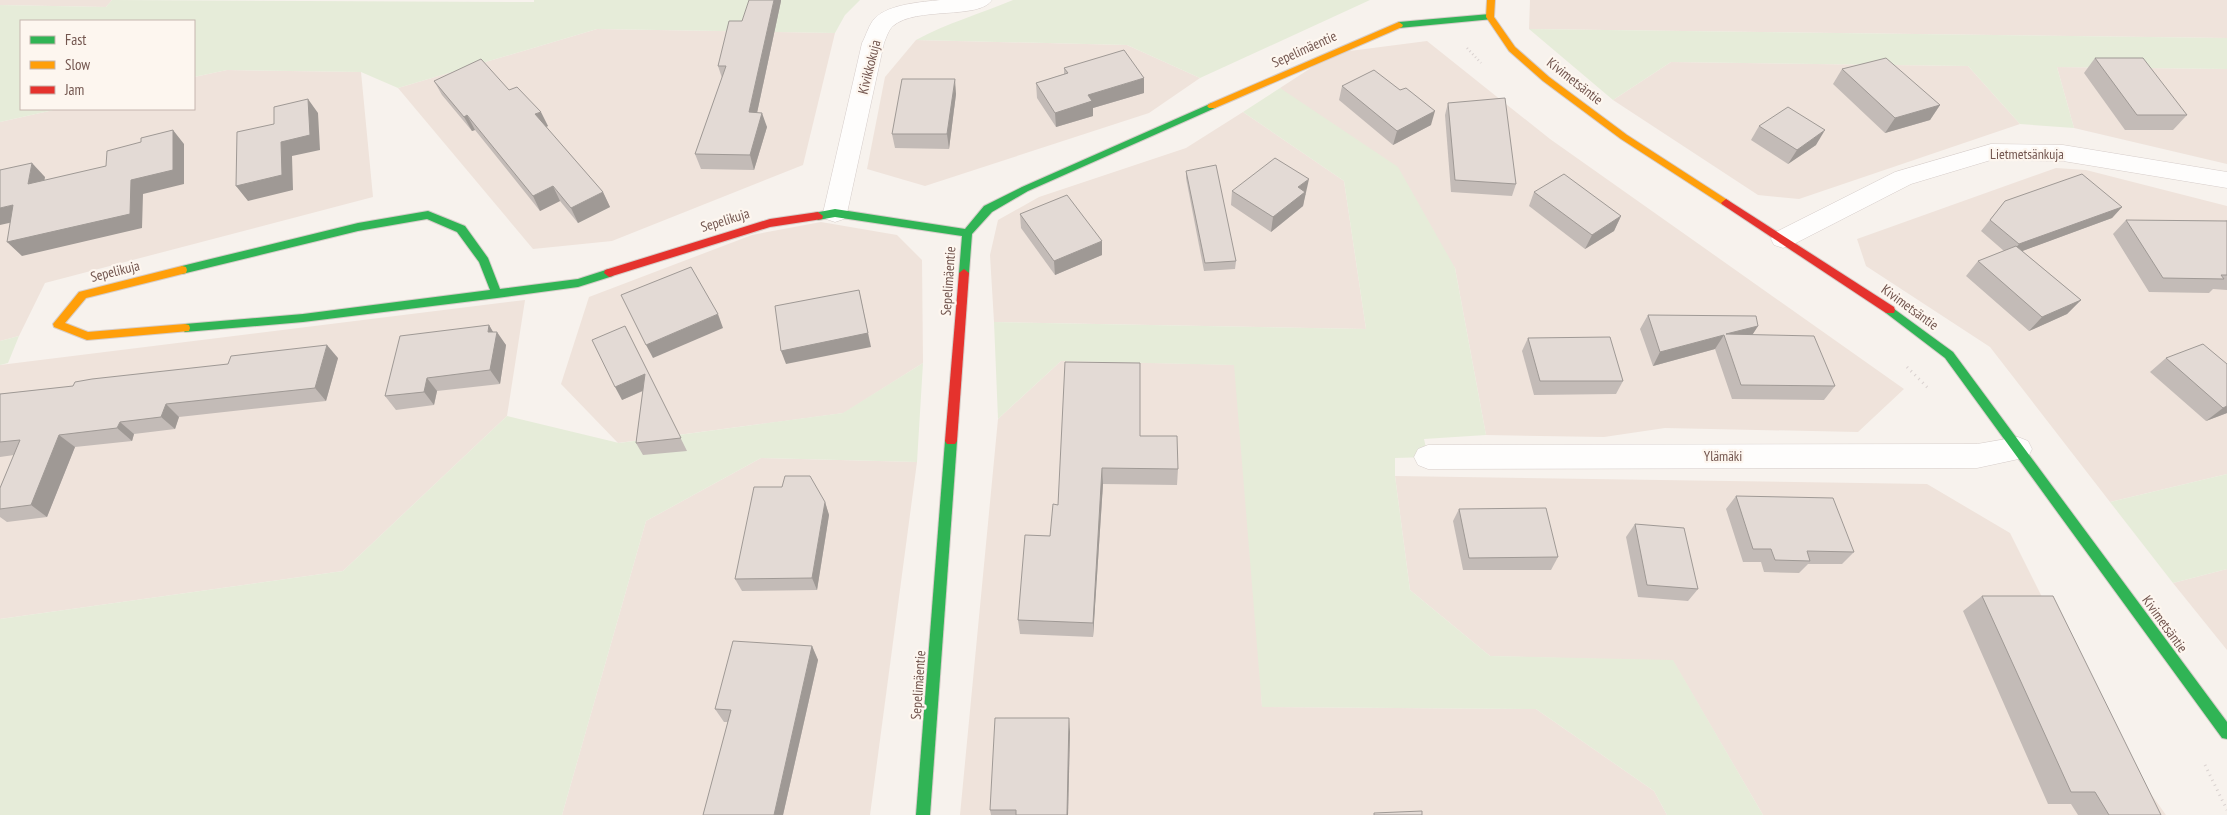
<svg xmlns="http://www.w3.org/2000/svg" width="2227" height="815" viewBox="0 0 2227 815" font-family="'PT Sans Narrow',sans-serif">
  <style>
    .residential { fill: #efe3db }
    .green { fill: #e6ecd9 }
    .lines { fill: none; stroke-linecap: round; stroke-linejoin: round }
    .street-casing { stroke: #d6cdca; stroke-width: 1 }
    .fast-casing { stroke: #d6cdc9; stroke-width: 2 }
    .slow-casing { stroke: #d6cdc9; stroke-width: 2 }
    .jam-casing { stroke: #d6cdc9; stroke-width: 2 }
    .path-far1 { stroke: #d9d1cf; stroke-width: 2.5; stroke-dasharray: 1 3; stroke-linecap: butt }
    .path { stroke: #d9d1cf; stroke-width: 3; stroke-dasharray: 1 4.5; stroke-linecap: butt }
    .street { fill: #fefdfc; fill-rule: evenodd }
    .fast { fill: #30b455; fill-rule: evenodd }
    .slow { fill: #ff9f0a; fill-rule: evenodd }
    .jam { fill: #e5322d; fill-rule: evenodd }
    .wall { fill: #c3bbb7 }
    .shaded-wall { fill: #9f9995 }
    .building { fill: #e3dad5; stroke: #9f9995 }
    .labels { text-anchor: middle; stroke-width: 4.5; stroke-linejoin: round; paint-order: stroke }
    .street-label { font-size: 14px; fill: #73564f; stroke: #fdf6ef }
  </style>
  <rect width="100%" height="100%" fill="#f7f2ed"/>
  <g class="residential">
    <polygon points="0,0 112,0 106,7 0,5"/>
    <polygon points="1530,0 2227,0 2227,38 1529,29"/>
    <polygon points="597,29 835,33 803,165 612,241 533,249 398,88"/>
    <polygon points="916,40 1127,45 1200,78 1149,113 925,186 867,169 885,77"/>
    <polygon points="1427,41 1550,139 1904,389 1858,432 1665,428 1604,437 1486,435 1455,268 1280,88 1334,53"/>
    <polygon points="1671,62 1968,66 2020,124 1799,199 1758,195 1613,100"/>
    <polygon points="2057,67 2227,69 2227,164 2074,128"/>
    <polygon points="227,70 361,72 373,197 45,283 19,336 0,341 0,122 58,109 194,109 194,77"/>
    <polygon points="1243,112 1344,181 1366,329 994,322 990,255 998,220 1039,197 1186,148"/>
    <polygon points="2056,168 2086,170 2227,206 2227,474 2110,502 1990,347 1866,266 1857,239"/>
    <polygon points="821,222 897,235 922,260 923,363 844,413 618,443 561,384 589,297 752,235"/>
    <polygon points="525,300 507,416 343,571 0,619 0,365"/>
    <polygon points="1061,361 1246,365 1262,707 1536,709 1654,791 1667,815 960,815 998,419"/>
    <polygon points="761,458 917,462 870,815 562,815 646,521"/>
    <polygon points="1395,476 1927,484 2010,533 2116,745 2166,815 1763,815 1673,661 1490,656 1410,590"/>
    <polygon points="2227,569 2227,650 2173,583"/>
  </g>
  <g class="green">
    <polygon points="112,0 534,2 534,0 860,0 845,15 835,33 597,29 398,88 361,72 227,70 194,77 194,21 21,21 21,109 58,109 0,122 0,5 106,7"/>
    <path d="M1013,0H1370L1200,78L1127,45L916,40C947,23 980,14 1013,0Z"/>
    <polygon points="1529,29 2227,38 2227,69 2057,67 2074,128 2020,124 1968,66 1671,62 1613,100"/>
    <polygon points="1280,88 1398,167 1455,268 1486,435 1424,439 1428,457 1395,458 1395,476 1410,590 1490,656 1673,660 1763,815 1667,815 1654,791 1536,709 1262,707 1234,365 1061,361 998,419 994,322 1366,329 1344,181 1243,112"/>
    <polygon points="19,336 8,363 0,365 0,341"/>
    <polygon points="923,363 917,462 761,458 646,521 562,815 0,815 0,619 343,571 507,416 619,443 843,413"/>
    <polygon points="2227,474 2227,569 2173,583 2110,502"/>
  </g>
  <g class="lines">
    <g class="street-casing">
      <g id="street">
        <path d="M940,0H992C979,20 916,6 893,26C889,29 886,38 884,43L847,213L844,219L835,222L826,219L823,213L862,43C866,36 869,24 875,18C889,4 922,2 940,0Z"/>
        <polygon points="1991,144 2063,145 2227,172 2227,188 2063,161 1991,160 1911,184 1792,245 1783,248 1774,245 1771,239 1774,233 1895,172"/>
        <polygon points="2018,437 2028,441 2032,449 2028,457 1977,468 1428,469 1418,465 1414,457 1418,449 1428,445 1977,444"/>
      </g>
    </g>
    <g class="fast-casing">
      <g id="fast">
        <polygon points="1490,14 1493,15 1493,19 1399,28 1395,25 1399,22"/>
        <polygon points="1212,103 1217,106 1215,108 1028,191 992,212 972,234 969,273 964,277 959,273 962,236 835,217 818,220 813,216 814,213 835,209 965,229 984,206 1022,187"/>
        <polygon points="428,211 465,226 488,258 500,289 578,279 609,269 614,273 613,276 578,287 497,298 303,322 185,332 180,328 185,324 303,314 490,290 479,262 457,232 427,219 358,231 182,274 177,270 182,266 358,223"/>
        <polygon points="1890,306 1953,352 2227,722 2227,739 2222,738 1945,358 1886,313 1885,310 1886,307"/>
        <polygon points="951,436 955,438 957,441 930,815 916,815 945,441 947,438"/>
      </g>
    </g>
    <g class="slow-casing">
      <g id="slow">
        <polygon points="1487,0 1495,0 1494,17 1515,47 1549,77 1627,135 1729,201 1731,203 1729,205 1723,205 1621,139 1543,81 1509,51 1486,17"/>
        <polygon points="1399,22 1403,25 1402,27 1215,108 1209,108 1207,106 1209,104"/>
        <polygon points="182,266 186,267 187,270 186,273 86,298 65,323 88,332 185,324 189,325 190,328 189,331 87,340 54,327 53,324 79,292"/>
      </g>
    </g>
    <g class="jam-casing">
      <g id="jam">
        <polygon points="1726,199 1894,307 1895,310 1894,313 1886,313 1723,205 1721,203"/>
        <polygon points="818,212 823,216 822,219 770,227 609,277 604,273 605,270 770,219"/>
        <polygon points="964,269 969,273 957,441 955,444 947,444 945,441 959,273"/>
      </g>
    </g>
    <polyline class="path-far1" points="1467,48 1481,63"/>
    <g class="path">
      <polyline points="1907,367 1929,389"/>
      <polyline points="2205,765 2227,810"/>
    </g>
    <use href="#street" class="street"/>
    <use href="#fast" class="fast"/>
    <use href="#slow" class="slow"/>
    <use href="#jam" class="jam"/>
  </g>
  <g class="wall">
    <polygon points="781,1 757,113 767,127 754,170 701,169 695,154 722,78 718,66 742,21"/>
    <polygon points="2095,58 2187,115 2173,130 2125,130 2084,73"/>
    <polygon points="1064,68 1144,93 1093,108 1093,116 1056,127 1037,98 1036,83 1064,74"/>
    <polygon points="1842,69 1940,105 1930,120 1885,133 1833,84"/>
    <polygon points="434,81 509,90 548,126 546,127 603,192 610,207 578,223 560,201 540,211 475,130 472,131 442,95"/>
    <polygon points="1342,86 1431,125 1393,145 1339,100"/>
    <polygon points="956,94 949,149 895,148 892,134"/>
    <polygon points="1448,103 1516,184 1512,196 1451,192 1445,115"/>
    <polygon points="1759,126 1816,145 1788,164 1751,140"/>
    <polygon points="1186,171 1236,261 1235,269 1204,271 1186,178"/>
    <polygon points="1232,191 1306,194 1305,195 1303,206 1271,232 1231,205"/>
    <polygon points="1534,192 1621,216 1614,231 1585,249 1529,206"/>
    <polygon points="2005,201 2122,207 2112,218 2022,251 2081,300 2067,314 2029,331 1966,276 1978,261 2004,251 1981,231"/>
    <polygon points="1020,214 1102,255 1055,275 1021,228"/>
    <polygon points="2126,220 2225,221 2227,220 2227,290 2213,289 2209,293 2149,292 2113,234"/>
    <polygon points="1648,315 1758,326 1752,335 1835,386 1824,400 1732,399 1715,349 1653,366 1640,329"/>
    <polygon points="489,325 493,332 506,345 500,384 437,391 434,405 396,410 385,396"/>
    <polygon points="625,326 687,451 643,455 636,443 643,391 622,400"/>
    <polygon points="1528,338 1623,381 1616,394 1534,395 1522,351"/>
    <polygon points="338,358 326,401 179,417 175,429 134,434 132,441 75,447 47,517 7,522 0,517 0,488 14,455 0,457 0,394"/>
    <polygon points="2166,358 2227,364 2227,413 2206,421 2150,372"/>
    <polygon points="1140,436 1178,469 1177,485 1103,484 1093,637 1020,634 1018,620 1050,536 1058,505"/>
    <polygon points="1736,496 1854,552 1842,564 1808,564 1799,573 1764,572 1761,562 1743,562 1726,509"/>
    <polygon points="825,502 829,515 817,590 742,591 735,579"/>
    <polygon points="1459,509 1558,557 1551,570 1463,570 1453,521"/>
    <polygon points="1635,524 1698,589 1688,601 1638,597 1626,537"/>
    <polygon points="1982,596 2161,815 2078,815 2071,804 2048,804 1963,611"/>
    <polygon points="812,646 818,660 783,815 703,815 728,722 724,722 715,709"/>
    <polygon points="1070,732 1068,815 991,815 990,810"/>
  </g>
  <g class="shaded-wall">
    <polygon points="774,0 781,0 781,1 754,127 749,112"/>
    <polygon points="1144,78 1144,93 1093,108 1093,116 1056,127 1055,113 1088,95"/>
    <polygon points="955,79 956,94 949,149 947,134"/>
    <polygon points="308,99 318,113 320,150 292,156 293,190 248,201 236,186 281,142"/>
    <polygon points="1940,105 1930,120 1885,133 1895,118"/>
    <polygon points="1435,111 1431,125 1393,145 1397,131"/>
    <polygon points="541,112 548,126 542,129 535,114"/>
    <polygon points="762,113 767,127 754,170 750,155"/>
    <polygon points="467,115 475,130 472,131 464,117"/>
    <polygon points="173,130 184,144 184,184 143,194 142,228 22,256 7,242"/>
    <polygon points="1825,130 1816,145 1788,164 1797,150"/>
    <polygon points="32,163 45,177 42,198 28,184"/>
    <polygon points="1309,179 1303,206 1271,232 1273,217 1298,187"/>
    <polygon points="553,186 560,201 540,211 533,196"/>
    <polygon points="603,192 610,207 578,223 571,208"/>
    <polygon points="13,205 27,219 0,225 0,208"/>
    <polygon points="2122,207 2112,218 2009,256 2019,244"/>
    <polygon points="1621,216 1614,231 1585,249 1592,235"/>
    <polygon points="1102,241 1102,255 1055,275 1054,261"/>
    <polygon points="859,290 871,347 786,364 781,351"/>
    <polygon points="2081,300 2067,314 2029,331 2042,317"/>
    <polygon points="718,314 723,328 653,358 646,345"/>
    <polygon points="489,325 496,337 497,332 506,345 500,384 490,370 488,332"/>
    <polygon points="1758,326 1749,340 1726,334"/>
    <polygon points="1724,335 1715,349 1653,366 1660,352"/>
    <polygon points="327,345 338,358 326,401 315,388"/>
    <polygon points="645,374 651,387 622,400 615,387"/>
    <polygon points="427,378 437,391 434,405 424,392"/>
    <polygon points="166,404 179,417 175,429 161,417"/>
    <polygon points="2227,406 2227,413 2206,421 2223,408"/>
    <polygon points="120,422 134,434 132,441 117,428"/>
    <polygon points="59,435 75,447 47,517 31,505"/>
    <polygon points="1102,468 1103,484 1093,637 1093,623"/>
    <polygon points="825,502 829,515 817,590 812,578"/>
    <polygon points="812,646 818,660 783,815 774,815"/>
    <polygon points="1069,718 1070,732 1068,815 1067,815"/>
  </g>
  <g class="building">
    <polygon points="749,0 774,0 749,112 762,113 750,155 695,154 726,66 718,66 729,21 742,21"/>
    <polygon points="1124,50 1144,78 1088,95 1092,101 1055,113 1036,83 1068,73 1064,68"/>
    <polygon points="1886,58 1940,105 1895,118 1842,69"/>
    <polygon points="2095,58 2143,58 2187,115 2137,115"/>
    <polygon points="481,59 509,90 517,87 541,112 535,114 603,192 571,208 553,186 533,196 467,115 464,117 434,81"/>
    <polygon points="1374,70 1400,90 1406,88 1435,111 1397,131 1342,86"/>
    <polygon points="902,79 955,79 947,134 892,134"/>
    <polygon points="1505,98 1516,184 1455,180 1448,103"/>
    <polygon points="308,99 310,135 281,142 282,175 236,186 237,132 274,124 274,107"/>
    <polygon points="1788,107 1825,130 1797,150 1759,126"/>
    <polygon points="173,130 173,170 131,180 130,214 7,242 13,205 0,208 0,170 32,163 28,184 106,166 107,151 141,142 141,138"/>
    <polygon points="1275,158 1309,179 1298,187 1305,192 1273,217 1232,191"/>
    <polygon points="1216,165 1236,261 1205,263 1186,171"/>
    <polygon points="1564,174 1621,216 1592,235 1534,192"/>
    <polygon points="2082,174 2122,207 2019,244 1990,220 2005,201"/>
    <polygon points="1067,195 1102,241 1054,261 1020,214"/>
    <polygon points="2126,220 2227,221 2227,275 2221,275 2224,279 2163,278"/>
    <polygon points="2016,246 2081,300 2042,317 1978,261"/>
    <polygon points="691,267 718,314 646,345 621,295"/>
    <polygon points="859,290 868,333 781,351 775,306"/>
    <polygon points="1648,315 1756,316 1758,326 1726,334 1814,336 1835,386 1741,385 1724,335 1660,352"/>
    <polygon points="489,325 488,332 497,332 490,370 427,378 424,392 385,396 400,336"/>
    <polygon points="625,326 681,438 636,443 645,374 615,387 592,340"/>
    <polygon points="1610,337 1623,381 1540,381 1528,338"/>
    <polygon points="2203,344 2227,364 2227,406 2223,408 2166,358"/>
    <polygon points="327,345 315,388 166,404 161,417 120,422 117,428 59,435 31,505 0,509 0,488 20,440 0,442 0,394 73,386 75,382 92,379 228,364 231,356"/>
    <polygon points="1065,362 1140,363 1140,436 1177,436 1178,469 1102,468 1093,623 1018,620 1025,535 1050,536 1053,504 1058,505"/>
    <polygon points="785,476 810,476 825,502 812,578 735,579 754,487 782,487"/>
    <polygon points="1736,496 1833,498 1854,552 1807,551 1810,561 1775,560 1771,549 1753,549"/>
    <polygon points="1546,508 1558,557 1469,558 1459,509"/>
    <polygon points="1635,524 1684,528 1698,589 1647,585"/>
    <polygon points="1982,596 2053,596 2161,815 2109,815 2095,792 2071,792"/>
    <polygon points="733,641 812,646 774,815 703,815 731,710 715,709"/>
    <polygon points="995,718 1069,718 1067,815 1016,815 1016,810 990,810"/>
    <polygon points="1422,811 1422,815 1374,815 1374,813"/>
  </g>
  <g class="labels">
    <g class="street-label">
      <text transform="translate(1304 49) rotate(-24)" y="5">Sepelimäentie</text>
      <text transform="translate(869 67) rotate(-76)" y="5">Kivikkokuja</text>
      <text transform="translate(1575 81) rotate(38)" y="5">Kivimetsäntie</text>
      <text x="2027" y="159">Lietmetsänkuja</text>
      <text transform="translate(725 220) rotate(-17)" y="5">Sepelikuja</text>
      <text transform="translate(115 271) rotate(-14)" y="5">Sepelikuja</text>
      <text transform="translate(948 281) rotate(-86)" y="5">Sepelimäentie</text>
      <text transform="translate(1910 307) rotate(36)" y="5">Kivimetsäntie</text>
      <text x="1723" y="461">Ylämäki</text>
      <text transform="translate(2165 624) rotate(54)" y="5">Kivimetsäntie</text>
      <text transform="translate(918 685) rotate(-86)" y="5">Sepelimäentie</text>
    </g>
  </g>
  <rect x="20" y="20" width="175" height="90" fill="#fdf6ef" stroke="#c6b6af"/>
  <rect x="30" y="36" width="25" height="8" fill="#30b455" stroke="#c6b6af"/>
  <text x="65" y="45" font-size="15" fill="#73564f">Fast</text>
  <rect x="30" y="61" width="25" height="8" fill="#ff9f0a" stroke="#c6b6af"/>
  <text x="65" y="70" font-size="15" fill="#73564f">Slow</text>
  <rect x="30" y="86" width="25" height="8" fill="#e5322d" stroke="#c6b6af"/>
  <text x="65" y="95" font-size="15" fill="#73564f">Jam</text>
</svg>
